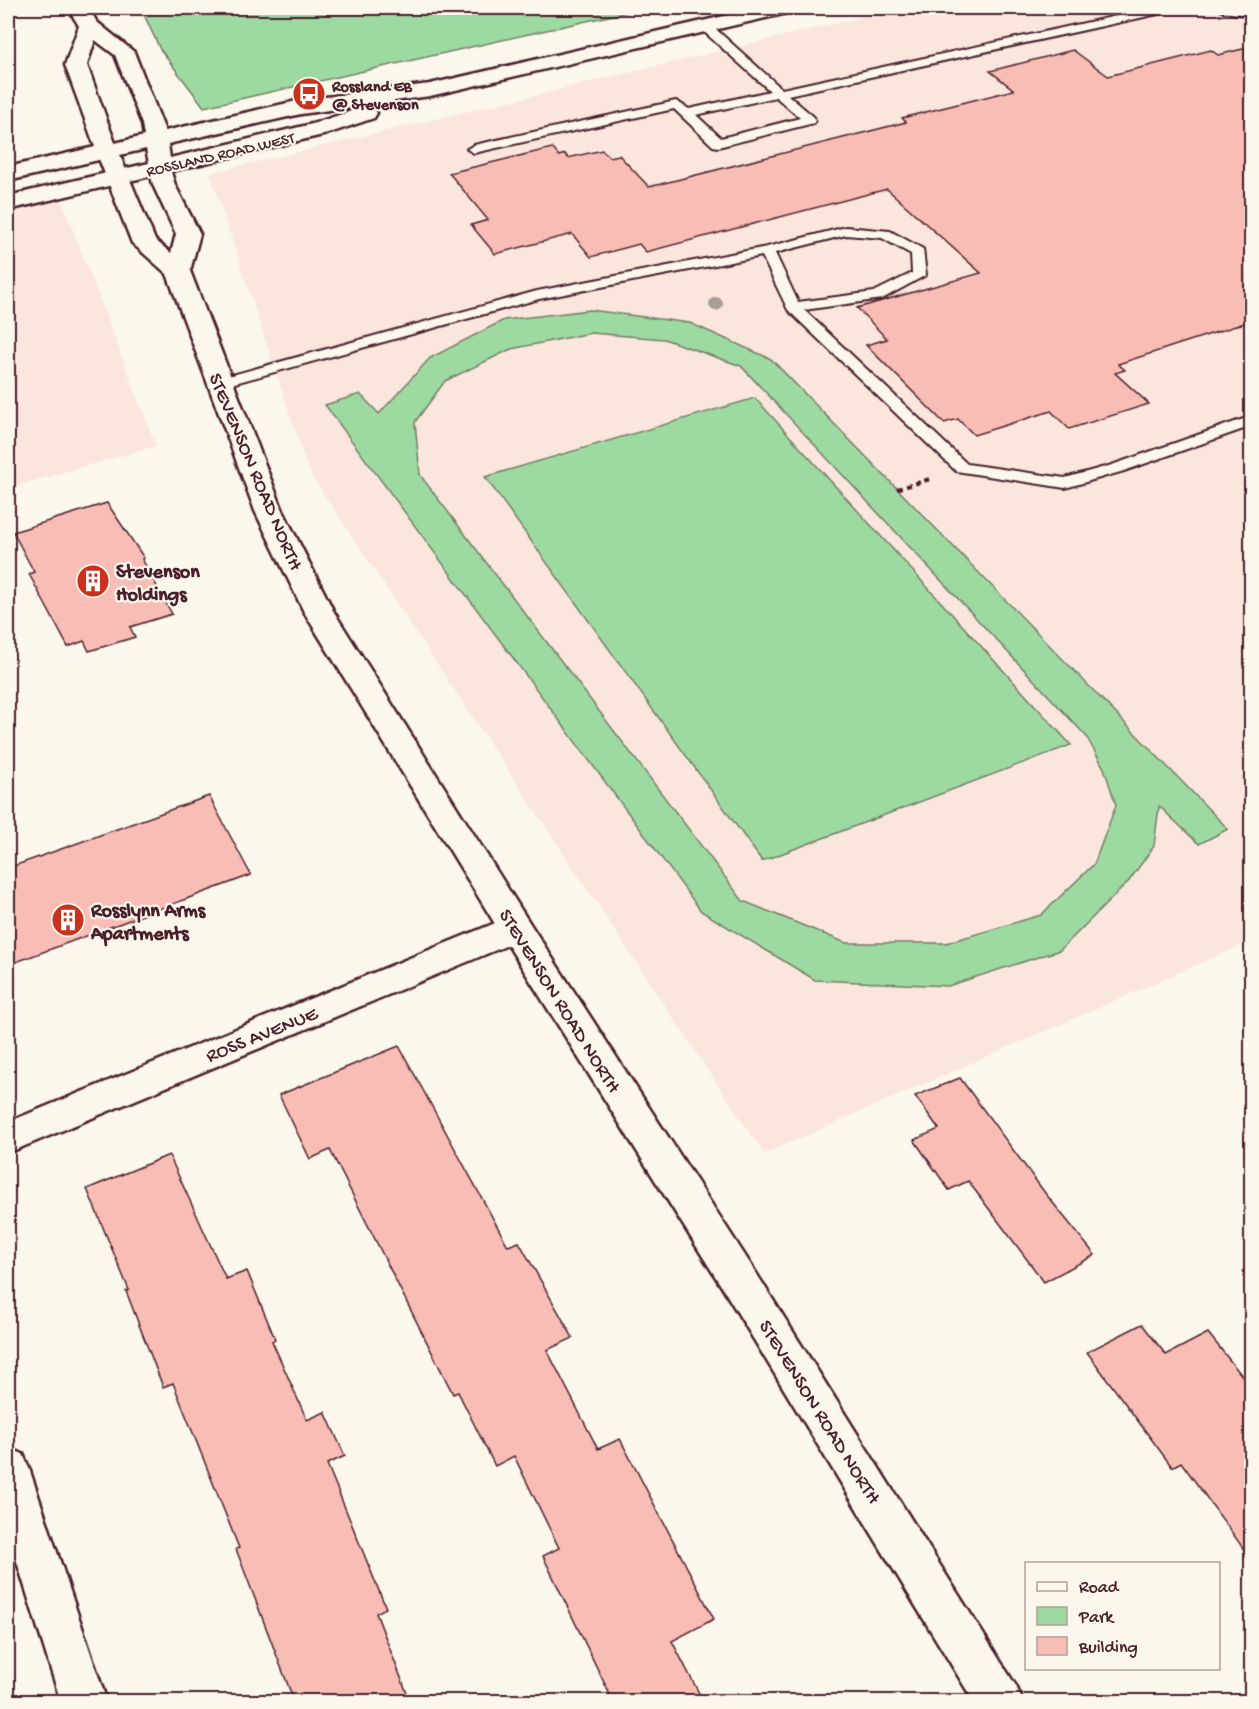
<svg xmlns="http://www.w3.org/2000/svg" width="1259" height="1709" viewBox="0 0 1259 1709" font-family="'Gochi Hand',sans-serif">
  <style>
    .built { fill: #fae6dc }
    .green { fill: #9ddaa1; stroke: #747c66; stroke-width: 1.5; fill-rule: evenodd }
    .building { fill: #f8bdb5; stroke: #4a1f2b; stroke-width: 1.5 }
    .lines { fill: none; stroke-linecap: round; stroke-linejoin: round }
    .service-casing { stroke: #4a1f2b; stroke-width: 4 }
    .minor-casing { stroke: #4a1f2b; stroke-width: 5 }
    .tertiary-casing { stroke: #4a1f2b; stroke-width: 5 }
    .secondary-casing { stroke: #4a1f2b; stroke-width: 5 }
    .path { stroke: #4a1f2b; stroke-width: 4; stroke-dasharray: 5 4.5; stroke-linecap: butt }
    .service { fill: #fbf7ec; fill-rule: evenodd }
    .minor { fill: #fbf7ec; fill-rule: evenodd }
    .tertiary { fill: #fbf7ec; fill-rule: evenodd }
    .secondary { fill: #fbf7ec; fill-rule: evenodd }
    .tree { fill: #a79f95 }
    .labels { text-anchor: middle; stroke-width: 4.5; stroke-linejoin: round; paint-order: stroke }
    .far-poi-label { font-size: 16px; font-weight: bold; fill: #4a1f2b; stroke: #fbf7ec; text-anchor: start }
    .far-street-label { font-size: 16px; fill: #4a1f2b; stroke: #fbf7ec }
    .street-label { font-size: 20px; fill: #4a1f2b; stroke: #fbf7ec }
    .poi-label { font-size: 20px; font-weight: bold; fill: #4a1f2b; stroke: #fbf7ec; text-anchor: start }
  </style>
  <rect width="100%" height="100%" fill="#fbf7ec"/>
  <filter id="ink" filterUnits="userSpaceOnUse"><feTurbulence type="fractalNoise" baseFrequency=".0167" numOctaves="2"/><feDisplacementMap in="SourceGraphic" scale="12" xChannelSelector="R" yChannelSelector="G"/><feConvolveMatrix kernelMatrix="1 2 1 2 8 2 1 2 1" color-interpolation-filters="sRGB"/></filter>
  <g filter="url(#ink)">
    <g class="built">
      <polygon points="900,8 1251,8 1251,941 764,1154 309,472 210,173"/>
      <polygon points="61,199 156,446 8,488 8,211"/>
    </g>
    <g class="green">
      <polygon points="141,8 645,8 204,107 160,49"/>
      <path d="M590,310L690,323L771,359L1228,829L1199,844L1159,806L1154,846L1129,881L1060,950L948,986L815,980L701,911L325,405L360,394L379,414L430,358L504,320ZM591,333L664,339L741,366L1086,736L1104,768L1116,805L1094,864L1041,915L946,943H846L743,901L420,475L415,422L445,381L511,349Z"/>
      <polygon points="755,398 1071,745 762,861 485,477"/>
    </g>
    <g class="building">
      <polygon points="1251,47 1251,321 1118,364 1125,370 1115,373 1149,404 1069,429 1051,411 974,435 958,419 944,423 866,345 887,339 857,308 981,273 887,189 646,252 639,244 591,257 572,234 495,254 471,225 488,220 449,173 552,148 559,156 565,154 568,158 602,150 609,157 619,155 649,187 906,122 902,118 1014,90 990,71 1073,50 1108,76 1211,50 1218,55"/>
      <polygon points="107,503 144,558 142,559 172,614 130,627 135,637 89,651 84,641 68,647 29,574 34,572 13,532"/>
      <polygon points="209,796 251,875 8,965 8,868"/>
      <polygon points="399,1046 508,1246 519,1242 573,1338 547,1350 598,1449 620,1439 714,1619 672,1641 703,1701 613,1701 543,1556 559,1548 514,1456 495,1466 458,1392 453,1394 330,1150 310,1159 279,1095"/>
      <polygon points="960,1078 1045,1193 1095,1255 1044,1282 968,1181 949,1190 914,1140 939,1129 915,1096"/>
      <polygon points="169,1155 226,1279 247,1271 275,1339 272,1341 307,1420 325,1412 345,1456 327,1464 386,1608 376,1613 410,1701 294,1701 236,1549 239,1548 173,1383 163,1387 126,1291 129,1290 87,1189"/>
      <polygon points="1142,1324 1166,1355 1208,1333 1251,1387 1251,1559 1181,1462 1172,1467 1087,1352"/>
    </g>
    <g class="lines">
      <g class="service-casing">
        <g id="service">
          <path d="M1153,8H1173L1167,12L788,95L814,117L815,120L814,123L718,147L713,146L674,109L474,153L467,149L474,145L676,101L689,109L770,91L701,29L699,26L705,22L709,23L782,89ZM776,97L800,118L721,138L696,115Z"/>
          <polygon points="1218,8 1252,8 1252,16 1224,12"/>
          <path d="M846,227L890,231L923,249L926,275L882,299L804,310L967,464L1065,478L1112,465L1252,416V426L1124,471L1065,488L956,471L788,310L762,256L539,299L224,386H214L211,383L214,380L537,291L767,247ZM846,235L882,238L911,254L912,273L874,292L798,302L775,253Z"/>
        </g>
      </g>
      <g class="minor-casing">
        <g id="minor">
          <polygon points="515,915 527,919 532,928 527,937 8,1153 8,1122"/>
          <polygon points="8,1448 23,1454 29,1468 107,1702 61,1702 8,1533"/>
        </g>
      </g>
      <g class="tertiary-casing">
        <polygon id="tertiary" points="107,144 115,146 118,151 155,240 171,253 176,234 153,185 149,167 152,162 160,160 168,162 175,185 200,234 190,271 283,511 334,612 527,919 753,1268 1016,1686 1023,1702 974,1702 725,1292 503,937 304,612 255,511 167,274 132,243 96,151 99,146"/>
      </g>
      <g class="secondary-casing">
        <path id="secondary" d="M68,8H88L97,22L134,52L165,131L301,100L430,84L759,8H793L790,12L783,14L430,96L301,114L168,144L170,158L312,124L366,106L374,108L377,113L374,118L327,134L8,210V196L149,163L146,149L8,181V167L95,147L65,65L79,26ZM95,40L115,55L142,124L144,136L115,143L87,65Z"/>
      </g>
      <polyline class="path" points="897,489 930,479"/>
      <use href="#service" class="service"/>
      <use href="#minor" class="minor"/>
      <use href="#tertiary" class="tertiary"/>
      <use href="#secondary" class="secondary"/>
    </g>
    <circle class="tree" cx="716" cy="304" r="7"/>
  </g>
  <defs>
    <g id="bus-disc" transform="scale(1.725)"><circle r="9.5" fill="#c8321e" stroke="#fbf7ec"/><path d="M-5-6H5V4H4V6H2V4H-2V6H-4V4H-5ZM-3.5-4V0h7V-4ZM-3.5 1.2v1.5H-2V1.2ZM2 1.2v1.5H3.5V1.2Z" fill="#fff"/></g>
    <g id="building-disc" transform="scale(1.725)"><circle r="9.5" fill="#c8321e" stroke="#fbf7ec"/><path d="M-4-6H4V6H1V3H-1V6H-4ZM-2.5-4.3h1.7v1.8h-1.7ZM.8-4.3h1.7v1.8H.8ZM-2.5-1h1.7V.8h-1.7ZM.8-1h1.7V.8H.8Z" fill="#fff"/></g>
  </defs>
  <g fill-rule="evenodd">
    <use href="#bus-disc" x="309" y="94"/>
    <use href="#building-disc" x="93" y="581"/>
    <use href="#building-disc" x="68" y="920"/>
  </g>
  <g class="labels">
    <g class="far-poi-label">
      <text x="332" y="91">Rossland EB<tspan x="332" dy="18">@ Stevenson</tspan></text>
    </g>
    <g class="far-street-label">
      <text transform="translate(220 153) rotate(-13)" y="6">ROSSLAND ROAD WEST</text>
    </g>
    <g class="street-label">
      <text transform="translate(257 471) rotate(67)" y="7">STEVENSON ROAD NORTH</text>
      <text transform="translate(561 1000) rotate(58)" y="7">STEVENSON ROAD NORTH</text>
      <text transform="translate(261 1033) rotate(-22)" y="7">ROSS AVENUE</text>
      <text transform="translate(821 1411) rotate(58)" y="7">STEVENSON ROAD NORTH</text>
    </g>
    <g class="poi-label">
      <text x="116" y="577">Stevenson<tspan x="116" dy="23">Holdings</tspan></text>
      <text x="91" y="916">Rosslynn Arms<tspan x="91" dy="23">Apartments</tspan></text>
    </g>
  </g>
  <rect width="1259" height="1709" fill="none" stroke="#fbf7ec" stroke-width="30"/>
  <rect x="15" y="15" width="1229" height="1679" fill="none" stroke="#4a1f2b" stroke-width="2" filter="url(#ink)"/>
  <rect x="1025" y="1562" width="195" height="108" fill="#fbf7ec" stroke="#b4a19f" stroke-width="1.5"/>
  <rect x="1037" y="1582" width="30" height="9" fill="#fbf7ec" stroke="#b4a19f" stroke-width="1.5"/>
  <text x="1079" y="1592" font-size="18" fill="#4a1f2b">Road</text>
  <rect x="1037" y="1607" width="30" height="18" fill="#9ddaa1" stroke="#b4a19f" stroke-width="1.5"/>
  <text x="1079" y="1622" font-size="18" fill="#4a1f2b">Park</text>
  <rect x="1037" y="1637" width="30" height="18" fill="#f8bdb5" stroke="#b4a19f" stroke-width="1.5"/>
  <text x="1079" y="1652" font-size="18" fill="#4a1f2b">Building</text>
</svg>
